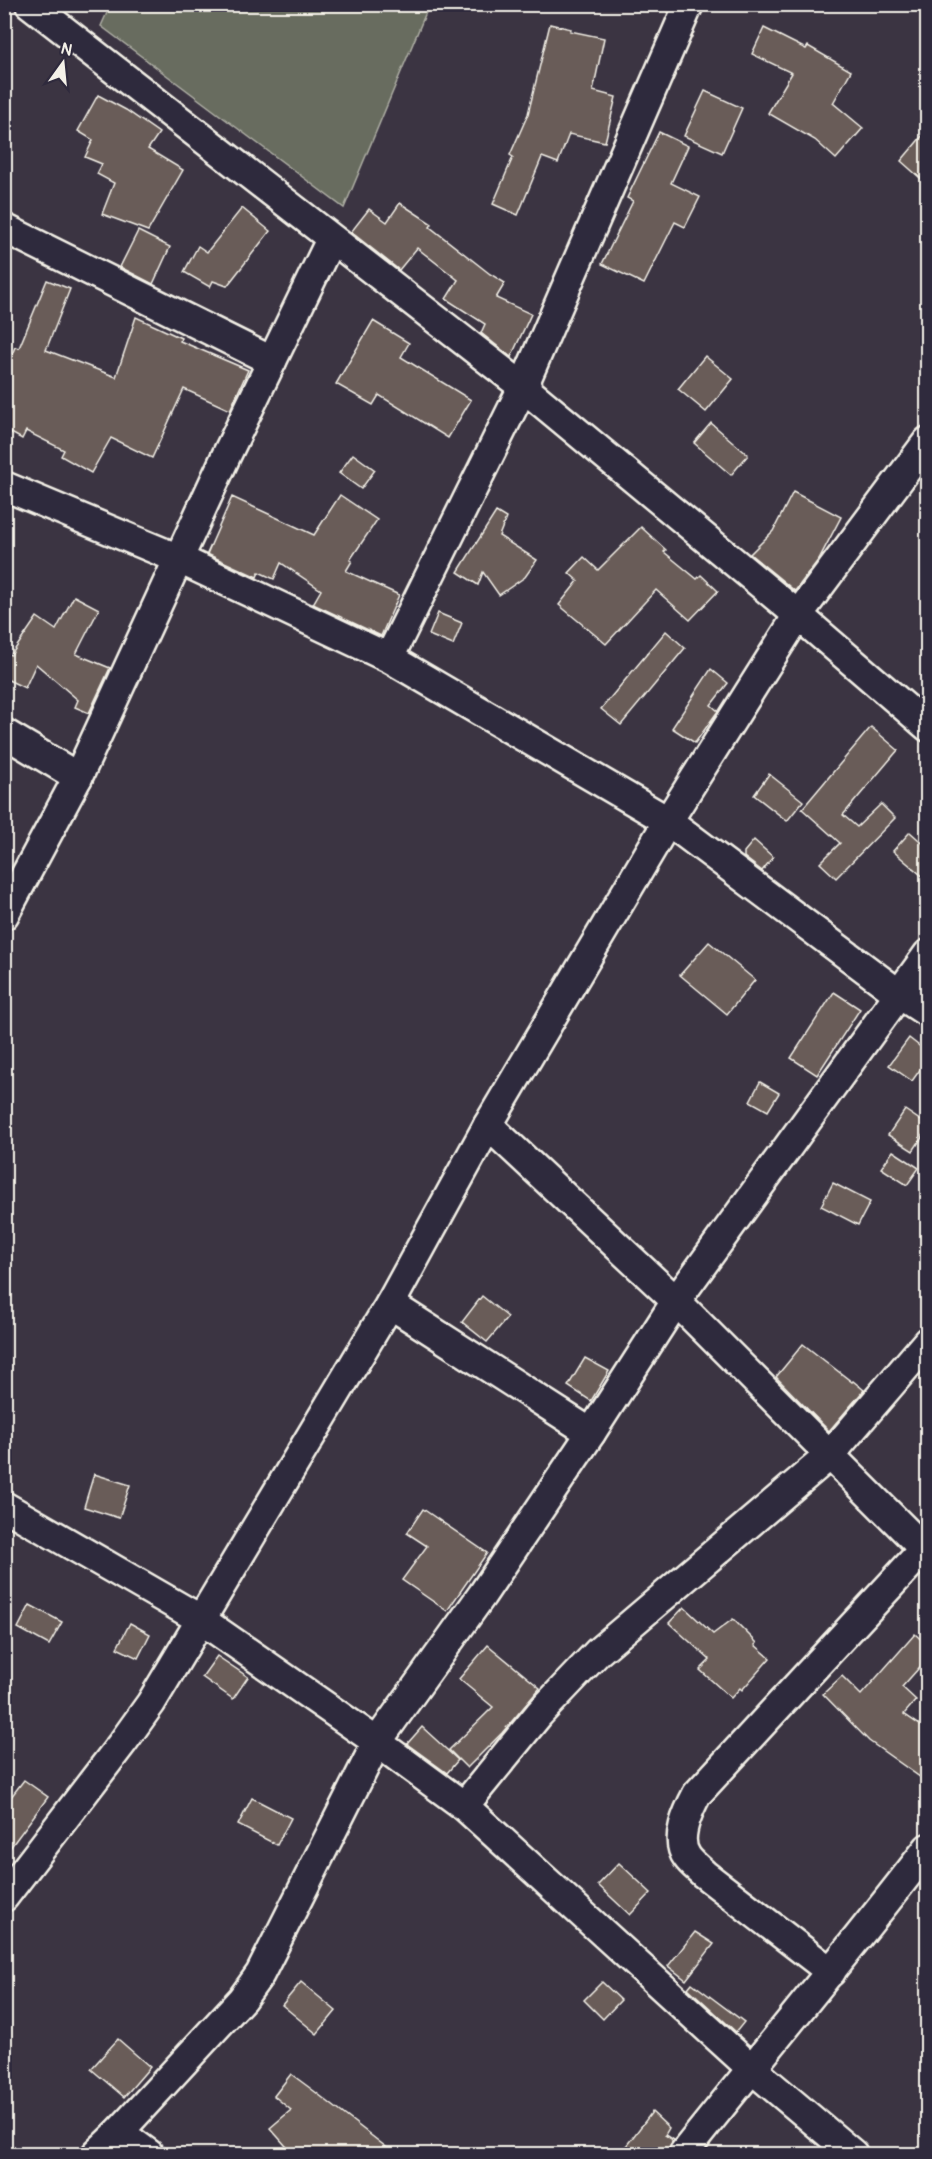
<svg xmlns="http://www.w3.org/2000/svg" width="932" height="2159" viewBox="0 0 932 2159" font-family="Pangolin,sans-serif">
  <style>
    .green { fill: #676c5f; stroke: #aeaea4; stroke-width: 1.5 }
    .building { fill: #695b58; stroke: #f4f1e8; stroke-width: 1.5 }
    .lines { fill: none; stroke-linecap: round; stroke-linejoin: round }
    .minor-casing { stroke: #f4f1e8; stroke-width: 33 }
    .minor { stroke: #2f2a3d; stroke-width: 28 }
  </style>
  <rect width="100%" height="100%" fill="#3b3442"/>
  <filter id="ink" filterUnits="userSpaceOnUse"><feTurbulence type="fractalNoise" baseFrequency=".0167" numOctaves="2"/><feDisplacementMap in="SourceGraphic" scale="12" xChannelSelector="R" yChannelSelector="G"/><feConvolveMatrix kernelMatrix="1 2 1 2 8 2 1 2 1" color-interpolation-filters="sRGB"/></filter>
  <g filter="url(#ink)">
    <polygon class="green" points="111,4 429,4 429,5 344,208 101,26"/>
    <g class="building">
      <polygon points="550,24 571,29 570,31 604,38 593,91 616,97 605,142 569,134 558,163 542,157 518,215 493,204 513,157 510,155 528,114"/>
      <polygon points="764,28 806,49 808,46 851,71 833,103 863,128 836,159 815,140 768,113 792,73 752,54"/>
      <polygon points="705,91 742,108 722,153 684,136"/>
      <polygon points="98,95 126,110 159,133 148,149 183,170 148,231 102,214 114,183 97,174 102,164 85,157 93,140 78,131"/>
      <polygon points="927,130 927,184 901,161"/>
      <polygon points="659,132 688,146 671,183 700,197 685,227 675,222 644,284 602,264 633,201 627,198"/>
      <polygon points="400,203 432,224 430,227 490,274 505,283 496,298 531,314 511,357 481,333 485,324 446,299 458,280 417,248 399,270 351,232 369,209 387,222"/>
      <polygon points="242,208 270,231 227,286 213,281 210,287 184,272 198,246 207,252"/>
      <polygon points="138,231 170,247 153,284 120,267"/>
      <polygon points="47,280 70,289 46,350 116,377 136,317 181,338 180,341 248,370 230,410 184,389 152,458 111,438 91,473 61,456 64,450 26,431 22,439 4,429 4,374 15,347 19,348"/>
      <polygon points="373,321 409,343 401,357 471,400 448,438 379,395 373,405 336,384"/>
      <polygon points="705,356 733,379 706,412 678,389"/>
      <polygon points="711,423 748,455 731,475 694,443"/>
      <polygon points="353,454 375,470 361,489 339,473"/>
      <polygon points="793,492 841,517 819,559 795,591 750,554 773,531"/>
      <polygon points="340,495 377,520 350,560 352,561 346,571 399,595 381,636 313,604 321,590 281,563 274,579 259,572 257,577 207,554 232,497 314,535"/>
      <polygon points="496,512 506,518 499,536 537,560 525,577 499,595 483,572 478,585 458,572"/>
      <polygon points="641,527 666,550 664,552 697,579 701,575 718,591 690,620 656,590 606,644 559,605 578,581 569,573 584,557 598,570"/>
      <polygon points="74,596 99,609 76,654 110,668 89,713 75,707 78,700 36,664 25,688 4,678 4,652 11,655 37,617 56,630"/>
      <polygon points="438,613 462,623 453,645 429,635"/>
      <polygon points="666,631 685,648 621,725 601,709"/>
      <polygon points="711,669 728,683 711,705 718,711 695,743 672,728"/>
      <polygon points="871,727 898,750 843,815 857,827 881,804 895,818 836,878 820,863 840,843 802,809"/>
      <polygon points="769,774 803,801 787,821 754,795"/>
      <polygon points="910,832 927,847 927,880 893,851"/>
      <polygon points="754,840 773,857 762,871 744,857 744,852"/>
      <polygon points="709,942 755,980 727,1014 680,975"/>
      <polygon points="834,992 860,1009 817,1075 791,1058"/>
      <polygon points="909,1038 927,1052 927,1060 912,1081 889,1065"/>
      <polygon points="760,1082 779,1093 768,1111 750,1101"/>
      <polygon points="905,1110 927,1125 927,1130 913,1151 888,1135"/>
      <polygon points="893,1151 919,1168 907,1185 881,1168"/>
      <polygon points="833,1183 870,1202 858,1225 821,1206"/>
      <polygon points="482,1296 508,1317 487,1342 462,1322"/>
      <polygon points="803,1344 852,1382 853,1381 864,1390 829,1431 776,1377"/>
      <polygon points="585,1358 609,1371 591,1401 568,1386"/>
      <polygon points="94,1474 130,1485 119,1518 84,1507"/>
      <polygon points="423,1509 487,1553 447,1611 402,1580 427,1546 407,1533"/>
      <polygon points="30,1605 62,1622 49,1645 18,1628"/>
      <polygon points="684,1607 713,1634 733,1619 757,1643 755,1645 770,1658 742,1690 740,1688 731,1698 700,1670 710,1660 669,1623"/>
      <polygon points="130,1623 150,1634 138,1658 117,1648"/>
      <polygon points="915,1634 927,1645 927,1659 902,1687 916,1700 904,1714 927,1730 927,1782 869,1741 823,1694 842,1676 861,1695"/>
      <polygon points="488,1645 540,1688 502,1733 467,1768 449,1750 493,1707 459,1679"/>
      <polygon points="217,1656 248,1677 233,1699 202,1677"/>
      <polygon points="422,1727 458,1760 447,1773 407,1744"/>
      <polygon points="24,1780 48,1797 4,1856 4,1806"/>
      <polygon points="252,1798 291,1818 277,1845 238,1825"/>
      <polygon points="619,1863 651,1893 630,1915 598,1885"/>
      <polygon points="695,1932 714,1944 686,1980 668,1966"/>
      <polygon points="301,1982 336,2011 317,2034 282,2005"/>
      <polygon points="602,1982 621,2000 603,2019 584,2000"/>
      <polygon points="692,1983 744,2022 736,2032 688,1988"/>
      <polygon points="118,2039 150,2067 124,2097 91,2069"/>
      <polygon points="291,2074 314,2091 395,2154 293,2154 270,2128 291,2110 274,2096"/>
      <polygon points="652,2112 669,2128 665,2135 673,2140 667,2151 664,2154 620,2154"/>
    </g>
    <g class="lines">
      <g class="minor-casing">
        <g id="minor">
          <polyline points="30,4 523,387 798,615 928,727"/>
          <polyline points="4,228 272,361"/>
          <polyline points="4,486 179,559 389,658 668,821 899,994 928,1013"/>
          <polyline points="389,658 523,387 689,4"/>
          <polyline points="4,733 78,777"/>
          <polyline points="4,915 78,777 226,456 331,239"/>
          <polyline points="488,1125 676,1301 928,1553"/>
          <polyline points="390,1304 591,1433"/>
          <polyline points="4,1506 200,1619 377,1742 464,1806 751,2068 853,2154"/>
          <polyline points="464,1806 539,1714 598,1652 830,1455 928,1341"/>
          <polyline points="4,1897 123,1742 151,1703 390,1304 488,1125 668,821 798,615 928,441"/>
          <path d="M831,1972L704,1874C699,1869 691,1863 687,1857C674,1839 688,1811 697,1794L924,1549"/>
          <polyline points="119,2132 149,2154"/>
          <polyline points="96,2154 119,2132 242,1999 260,1974 377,1742 482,1595 591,1433 676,1301 928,954"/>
          <path d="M683,2154C764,2052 848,1952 928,1848"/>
        </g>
      </g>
      <use href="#minor" class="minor"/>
    </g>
  </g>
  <rect width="932" height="2159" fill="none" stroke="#2f2a3d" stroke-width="24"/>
  <rect x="12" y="12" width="908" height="2135" fill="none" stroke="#f4f1e8" stroke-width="2" filter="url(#ink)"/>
  <g transform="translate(63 63) rotate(15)" stroke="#2f2a3d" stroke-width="4.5" paint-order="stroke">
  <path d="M0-4.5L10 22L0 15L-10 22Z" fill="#f4f1e8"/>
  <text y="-9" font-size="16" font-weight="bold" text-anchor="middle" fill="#f4f1e8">N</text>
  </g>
</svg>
